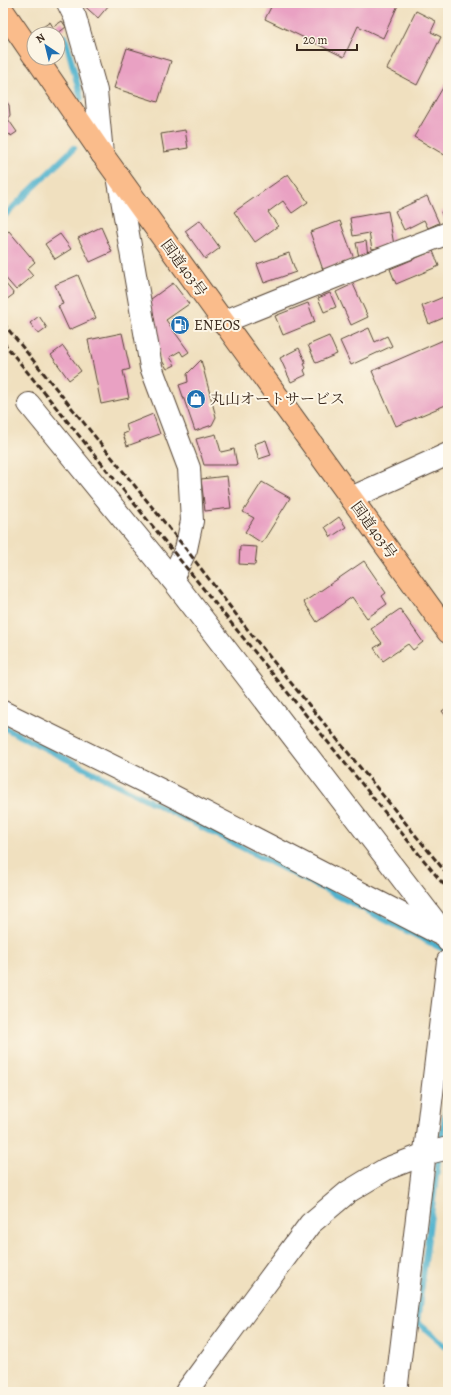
<svg xmlns="http://www.w3.org/2000/svg" width="451" height="1395" viewBox="0 0 451 1395" font-family="Alegreya,'Noto Serif JP',serif">
  <style>
    .lines { fill: none; stroke-linecap: round; stroke-linejoin: round }
    .stream { stroke: #4fb2ce; stroke-width: 6 }
    .building { fill: #e9a1c3 }
    .minor-casing { stroke: #564536; stroke-width: 24 }
    .highway-casing { stroke: #564536; stroke-width: 24 }
    .minor { stroke: #fff; stroke-width: 22 }
    .highway { stroke: #fabc8b; stroke-width: 22 }
    .rail { stroke: #3b2a1e; stroke-width: 3; stroke-dasharray: 6 3; stroke-linecap: butt }
    .labels { text-anchor: middle; stroke-width: 4; stroke-linejoin: round; paint-order: stroke }
    .street-label { font-size: 15px; fill: #3b2a1e; stroke: #fcf5e5 }
    .poi-label { font-size: 15px; fill: #3b2a1e; stroke: #fcf5e5; text-anchor: start }
  </style>
  <rect width="100%" height="100%" fill="#fcf5e5"/>
  <filter id="ink" filterUnits="userSpaceOnUse"><feTurbulence type="fractalNoise" baseFrequency=".025" numOctaves="2"/><feDisplacementMap in="SourceGraphic" scale="8" xChannelSelector="R" yChannelSelector="G"/><feConvolveMatrix kernelMatrix="1 2 1 2 8 2 1 2 1" color-interpolation-filters="sRGB"/></filter>
  <filter id="wash" filterUnits="userSpaceOnUse"><feTurbulence type="fractalNoise" baseFrequency=".012" numOctaves="4" result="noise"/><feDisplacementMap in="SourceGraphic" scale="16" xChannelSelector="R" yChannelSelector="G"/><feGaussianBlur stdDeviation="0.9" result="paint"/><feColorMatrix in="noise" values="0 0 0 0 0 0 0 0 0 0 0 0 0 0 0 0 0 1.4 0 .05"/><feComposite in="paint" operator="in"/></filter>
  <g filter="url(#wash)">
    <rect width="100%" height="100%" fill="#f0e0bf"/>
    <g class="lines">
      <g class="stream">
        <polyline points="65,37 81,98"/>
        <polyline points="3,217 74,148"/>
        <polyline points="3,727 447,951"/>
        <polyline points="441,1145 448,1092"/>
        <polyline points="439,1154 417,1322 448,1348"/>
      </g>
    </g>
    <g id="blocks">
      <g class="building">
        <polygon points="81,3 106,3 109,5 98,18"/>
        <polygon points="262,3 399,3 383,38 358,26 344,57 265,19 271,7"/>
        <polygon points="416,11 436,21 431,32 441,37 417,85 387,69"/>
        <polygon points="62,21 66,27 57,34 43,34 40,29 50,22 53,27"/>
        <polygon points="127,48 171,61 158,102 114,88"/>
        <polygon points="448,79 448,157 414,137"/>
        <polygon points="3,97 9,105 10,115 8,119 17,132 11,136 10,134 3,139"/>
        <polygon points="185,130 188,148 164,152 161,134"/>
        <polygon points="288,174 308,202 292,213 283,201 268,212 278,226 255,242 234,212"/>
        <polygon points="427,196 439,223 428,228 424,220 404,230 395,211"/>
        <polygon points="448,208 448,224 446,225 441,212"/>
        <polygon points="388,211 394,245 372,249 369,233 353,236 350,218"/>
        <polygon points="200,220 220,248 205,259 185,231"/>
        <polygon points="340,221 354,259 323,270 310,232"/>
        <polygon points="101,227 112,252 90,262 78,238"/>
        <polygon points="9,231 35,262 27,269 33,276 16,290 3,275 3,271 6,268 3,264 3,235"/>
        <polygon points="60,234 71,249 55,259 45,244"/>
        <polygon points="366,241 368,255 359,257 356,243"/>
        <polygon points="433,251 439,266 396,284 390,269"/>
        <polygon points="289,253 296,272 264,283 257,264"/>
        <polygon points="78,275 96,318 69,330 58,306 63,304 55,285"/>
        <polygon points="5,283 14,294 6,300 3,297 3,285"/>
        <polygon points="173,283 189,304 166,320 189,352 183,356 180,351 170,357 175,365 167,369 160,357 147,303 151,299"/>
        <polygon points="353,284 368,317 351,325 336,292"/>
        <polygon points="330,293 336,307 324,312 318,298"/>
        <polygon points="448,295 448,316 429,324 422,306"/>
        <polygon points="308,303 315,322 283,335 275,316"/>
        <polygon points="39,316 47,328 39,334 30,323"/>
        <polygon points="369,328 375,342 387,336 392,346 351,365 340,341"/>
        <polygon points="122,333 130,369 123,371 129,398 101,404 88,340"/>
        <polygon points="329,336 337,354 316,363 308,345"/>
        <polygon points="448,338 448,404 396,426 372,371"/>
        <polygon points="63,346 81,371 69,380 51,355"/>
        <polygon points="299,348 306,363 304,364 306,368 304,370 306,375 291,382 280,358"/>
        <polygon points="201,360 216,417 212,425 195,431 179,385 188,382 187,374"/>
        <polygon points="153,414 160,434 127,446 123,434 128,432 126,425"/>
        <polygon points="216,434 221,452 234,449 237,465 204,465 196,439"/>
        <polygon points="266,440 271,455 259,459 254,444"/>
        <polygon points="227,476 231,508 205,511 201,479"/>
        <polygon points="262,482 290,498 262,543 245,532 254,518 243,512"/>
        <polygon points="339,517 346,527 331,537 325,527"/>
        <polygon points="240,546 257,547 255,565 239,564"/>
        <polygon points="364,561 386,593 382,596 387,604 367,618 352,597 317,622 304,602"/>
        <polygon points="400,609 423,642 413,650 408,644 383,661 374,648 382,643 371,629"/>
        <polygon points="448,707 448,719 442,711"/>
      </g>
    </g>
  </g>
  <g filter="url(#ink)">
    <use href="#blocks" fill-opacity="0" stroke="#564536" stroke-width="1"/>
    <g class="lines">
      <g class="minor-casing">
        <g id="minor">
          <polyline points="68,3 75,17 96,91 102,154"/>
          <polyline points="118,176 151,367 189,468 192,521 186,549 172,579 447,937 448,941"/>
          <polyline points="223,322 337,276 448,233"/>
          <polyline points="29,404 172,579"/>
          <polyline points="351,498 448,454"/>
          <polyline points="3,712 171,795 442,935"/>
          <polyline points="186,1392 310,1224 348,1192 386,1169 425,1154 448,1148"/>
          <polyline points="396,1392 448,961"/>
        </g>
      </g>
      <g class="highway-casing">
        <g id="highway">
          <polyline points="3,11 34,56"/>
          <polyline points="36,58 102,154 448,632"/>
        </g>
      </g>
      <use href="#minor" class="minor"/>
      <use href="#highway" class="highway"/>
      <g class="rail">
        <polyline points="3,323 186,549 251,634 448,875"/>
        <polyline points="3,342 448,890"/>
      </g>
    </g>
  </g>
  <defs>
    <g id="fuel-disc" transform="scale(1)"><circle r="9.5" fill="#1f6fb2" stroke="#fcf5e5"/><path d="M-5.5-6h7V0h2V4h1.3V-2.5L3-4.5l.8-.8L6-3V5H2.5V1h-1V6h-7ZM-4.2-4.7v3.2H.2V-4.7Z" fill="#fff"/></g>
    <g id="shop-disc" transform="scale(1)"><circle r="9.5" fill="#1f6fb2" stroke="#fcf5e5"/><path d="M-5-2.5h2.3a2.7 3.5 0 0 1 5.4 0H5L5.5 6h-11ZM-1.5-2.5h3a1.5 2.3 0 0 0-3 0Z" fill="#fff"/></g>
  </defs>
  <g fill-rule="evenodd">
    <use href="#fuel-disc" x="180" y="325"/>
    <use href="#shop-disc" x="196" y="399"/>
  </g>
  <g class="labels">
    <g class="street-label">
      <text transform="translate(184 268) rotate(54)" y="5">国道403号</text>
      <text transform="translate(374 530) rotate(54)" y="5">国道403号</text>
    </g>
    <g class="poi-label">
      <text x="194" y="330">ENEOS</text>
      <text x="210" y="404">丸山オートサービス</text>
    </g>
  </g>
  <rect width="451" height="1395" fill="none" stroke="#fcf5e5" stroke-width="16"/>
  <g transform="translate(46 46) rotate(325)"><circle r="19" fill="#fcf5e5" stroke="#afa495"/>
  <path d="M0-3L7 15L0 10L-7 15Z" fill="#1f6fb2"/>
  <text y="-6" font-size="11" font-weight="bold" text-anchor="middle" fill="#3b2a1e">N</text>
  </g>
  <path d="M297 44v6h60v-6" fill="none" stroke="#3b2a1e" stroke-width="2"/>
  <text x="303" y="44" font-size="12" fill="#3b2a1e" stroke="#fcf5e5" stroke-width="3" paint-order="stroke">20 m</text>
</svg>
